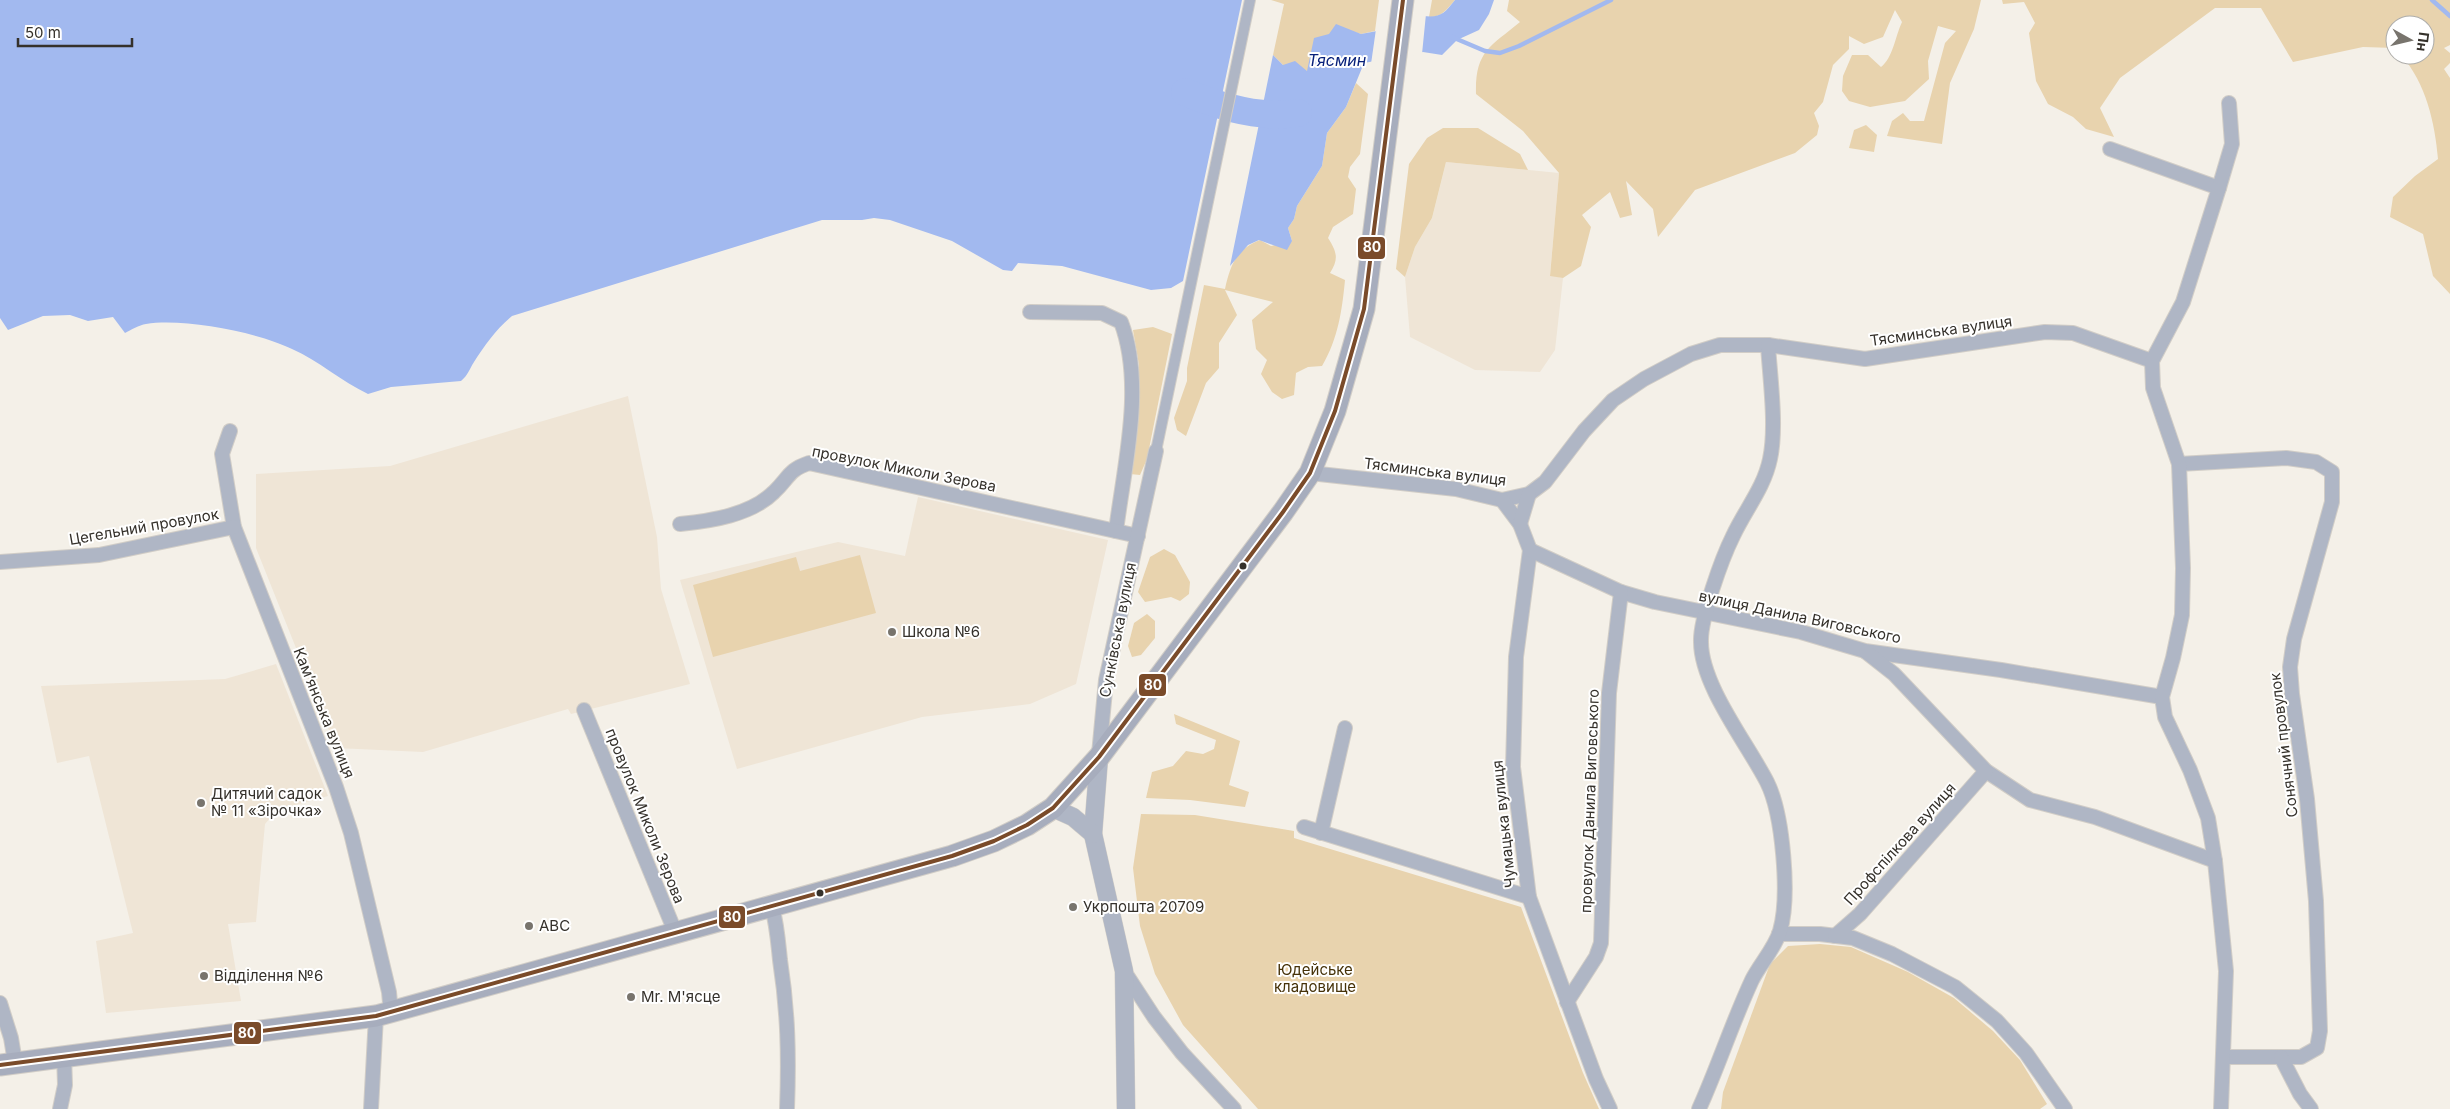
<svg xmlns="http://www.w3.org/2000/svg" width="2450" height="1109" viewBox="0 0 2450 1109" font-family="Inter,sans-serif">
  <style>
    .built { fill: #efe5d6 }
    .green { fill: #e8d3ae }
    .water { fill: #a2b9ef }
    .pier { fill: #f4f0e8 }
    .lines { fill: none; stroke-linecap: round; stroke-linejoin: round }
    .stream { stroke: #a2b9ef; stroke-width: 4.5 }
    .river { stroke: #a2b9ef; stroke-width: 28 }
    .pedestrian-casing { stroke: #d1cdc7; stroke-width: 12 }
    .minor-casing { stroke: #d1cdc7; stroke-width: 16 }
    .tertiary-casing { stroke: #d1cdc7; stroke-width: 19 }
    .primary-casing { stroke: #d1cdc7; stroke-width: 23 }
    .pedestrian { stroke: #afb6c5; stroke-width: 10 }
    .minor { stroke: #afb6c5; stroke-width: 14 }
    .tertiary { stroke: #afb6c5; stroke-width: 18 }
    .primary { stroke: #a7adbd; stroke-width: 21 }
    .bus-1-casing { stroke: #fff; stroke-width: 8 }
    .bus-1 { stroke: #7a4b2a; stroke-width: 4 }
    .bus-dot { fill: #35312b; stroke: #fff; stroke-width: 2 }
    .poi-dot { fill: #78746d; stroke: #fff; stroke-width: 2 }
    .labels { text-anchor: middle; stroke-width: 4; stroke-linejoin: round; paint-order: stroke }
    .street-label { font-size: 15px; fill: #35312b; stroke: #fff }
    .poi-label { font-size: 15px; fill: #35312b; stroke: #fff; text-anchor: start }
    .park-label { font-size: 15px; fill: #463209; stroke: #fff }
    .water-label { font-size: 16px; font-style: italic; fill: #08217a; stroke: #fff }
    .line-badge { stroke: #fff; stroke-width: 2 }
    .badge-label { font-size: 14px; text-anchor: middle; font-weight: bold; fill: #fff }
  </style>
  <rect width="100%" height="100%" fill="#f4f0e8"/>
  <g class="built">
    <polygon points="1446,162 1559,173 1550,275 1563,278 1555,350 1540,372 1475,370 1410,337 1405,277 1415,247 1432,218"/>
    <polygon points="628,396 657,537 661,589 690,684 571,714 568,709 423,752 336,748 256,548 256,474 390,466"/>
    <polygon points="918,497 1108,540 1076,684 1030,704 922,717 737,769 680,580 838,542 905,556"/>
    <polygon points="276,664 328,796 277,810 265,824 256,922 228,924 241,1001 106,1013 96,941 133,933 89,756 57,763 41,686 225,679"/>
  </g>
  <g class="green">
    <polygon points="1379,0 1375,31 1361,34 1347,30 1307,71 1283,65 1273,55 1284,4 1271,0"/>
    <path d="M1432,0H1455C1447,9 1441,18 1429,17Z"/>
    <path d="M1509,0H1981L1974,29L1950,83L1942,144L1887,136L1892,121L1903,113L1910,121H1924L1945,43L1956,31L1938,26L1928,61L1929,79L1905,101L1870,107L1849,101L1842,91L1843,76L1852,55H1868L1881,67C1893,58 1895,37 1902,22L1895,10L1883,37L1864,44L1849,36V49L1833,65L1823,102L1814,113L1819,126L1817,135L1795,153L1695,190L1658,237L1653,209L1626,181L1632,215L1620,218L1610,192L1582,215L1591,227L1581,266L1563,278L1550,276L1559,173L1523,131L1476,94C1475,51 1490,47 1520,22L1507,11Z"/>
    <path d="M2002,0H2450V45L2444,48L2450,53V63L2444,69L2450,78V294L2433,276L2423,234L2390,217L2393,197L2415,176L2438,159C2435,123 2426,83 2401,55H2425V25H2395V48L2363,47L2293,62L2261,8H2215L2120,78L2100,108L2114,137L2086,129L2073,117L2048,104L2036,81L2029,33L2035,23L2024,2L2003,4Z"/>
    <path d="M1356,83L1368,94L1360,154L1350,167L1348,177L1356,189L1353,214L1333,227L1328,238C1337,252 1339,259 1330,273L1345,280C1342,311 1338,339 1322,366L1308,367L1296,373L1294,395L1282,399L1272,392L1261,374L1267,360L1256,349L1252,320L1273,302L1225,290L1237,315L1219,343V368L1206,383L1186,436L1177,430L1174,418L1187,381V368L1204,285L1225,289C1230,266 1236,249 1260,240L1271,246L1292,241L1288,228L1294,219L1297,206L1322,166L1327,133L1346,107Z"/>
    <polygon points="1866,125 1877,135 1874,152 1849,148 1854,130"/>
    <polygon points="1443,128 1478,128 1520,154 1528,170 1446,162 1432,218 1415,247 1405,277 1396,269 1409,164 1427,138"/>
    <polygon points="1153,327 1172,334 1147,459 1140,475 1130,474 1139,365 1133,330"/>
    <polygon points="1164,549 1175,555 1190,582 1189,594 1180,601 1171,597 1145,602 1138,592 1150,557"/>
    <polygon points="860,555 876,613 713,657 693,585 796,557 800,571"/>
    <polygon points="1147,614 1155,621 1155,638 1141,655 1132,657 1128,646 1134,623"/>
    <polygon points="1174,714 1240,741 1229,785 1249,792 1245,807 1190,800 1146,798 1152,772 1173,766 1186,751 1203,754 1214,749 1216,740 1176,724"/>
    <polygon points="1141,814 1195,815 1294,831 1294,838 1521,907 1583,1073 1599,1109 1258,1109 1183,1025 1155,974 1140,926 1133,868"/>
    <polygon points="1820,944 1851,947 1908,972 1954,998 1993,1031 2020,1060 2047,1104 2040,1109 1721,1109 1723,1092 1770,964 1788,946"/>
  </g>
  <g class="water">
    <path d="M0,0H1242L1183,281L1171,288L1151,290L1062,266L1018,263L1012,271L1003,270L952,241L890,220L874,218L862,220H822L512,316C497,328 484,346 474,362C469,370 468,375 461,381L391,387L368,394C341,381 319,361 292,349C257,332 184,318 146,324C139,325 131,330 125,333L113,317L88,321L70,315L43,316L8,330L0,318Z"/>
    <path d="M1455,0H1494L1489,14L1479,30L1457,40L1442,55L1423,52L1364,63L1346,107L1327,133L1322,166L1297,206L1294,219L1288,228L1292,241L1287,250L1259,240L1248,245L1230,266L1273,55L1283,65L1295,61L1307,71L1314,38L1329,34L1336,24L1361,34L1420,23L1423,16C1440,18 1444,14 1455,0Z"/>
  </g>
  <polygon class="pier" points="1421,14 1426,14 1422,54 1371,64 1376,29 1418,20"/>
  <g class="lines">
    <g class="stream">
      <polyline points="2432,0 2450,16"/>
      <polyline points="1452,37 1485,51 1500,53 1519,46 1611,0"/>
    </g>
    <path class="river" d="M1185,92C1220,107 1260,119 1298,113"/>
    <g class="pedestrian-casing">
      <polyline id="pedestrian" points="1156,451 1250,0"/>
    </g>
    <g class="minor-casing">
      <g id="minor">
        <polyline points="2110,149 2219,188"/>
        <path d="M1030,312L1102,313L1121,322C1145,385 1124,466 1116,531"/>
        <polyline points="230,431 222,454 234,527 336,787 351,833 389,992 391,1013"/>
        <polyline points="2179,464 2286,458 2316,462 2332,472 2332,502 2294,639 2290,667 2292,694 2307,799 2316,901 2320,1031 2317,1048 2301,1057 2223,1057"/>
        <polyline points="1310,473 1456,489 1502,500 1529,494 1545,482 1584,431 1613,400 1644,379 1691,354 1720,345 1768,345 1865,359 2045,332 2073,333 2152,361"/>
        <polyline points="1502,500 1520,524 1530,550 1516,657 1513,767 1529,897 1596,1079 1610,1109"/>
        <path d="M680,524C711,521 751,515 774,492C789,478 788,470 809,463L1138,536"/>
        <polyline points="1520,524 1529,494"/>
        <polyline points="1530,550 1621,592 1655,602 1801,632 1865,651 2001,670 2162,697"/>
        <polyline points="0,562 99,555 234,527"/>
        <polyline points="1866,652 1894,674 1986,771 2030,800 2095,817 2215,861"/>
        <polyline points="584,710 676,934"/>
        <polyline points="1099,754 1106,680 1156,451"/>
        <polyline points="1304,827 1529,897"/>
        <polyline points="1321,833 1345,728"/>
        <path d="M772,907C777,925 778,941 780,960C788,1012 789,1056 787,1109"/>
        <polyline points="1779,934 1820,934 1853,938 1892,954 1955,987 1997,1021 2026,1053 2065,1109"/>
        <polyline points="1835,936 1860,914 1986,771"/>
        <polyline points="1124,971 1154,1017 1182,1053 1234,1109"/>
        <polyline points="1567,1002 1596,957 1601,943 1609,693 1621,592"/>
        <polyline points="0,1003 11,1038 15,1062"/>
        <polyline points="2281,1057 2300,1094 2311,1109"/>
        <polyline points="60,1109 65,1085 64,1055"/>
        <polyline points="371,1109 376,1016"/>
        <path d="M1699,1109C1718,1067 1732,1023 1752,980C1760,964 1775,948 1780,931C1790,896 1783,814 1767,782C1747,743 1701,685 1701,642C1700,619 1722,558 1733,536C1745,510 1764,488 1770,459C1777,427 1770,378 1768,345"/>
        <polyline points="2221,1109 2226,971 2215,861 2208,818 2190,770 2165,717 2162,697 2173,658 2182,615 2183,568 2179,464 2153,388 2152,361 2183,302 2219,188 2232,144 2229,103"/>
      </g>
    </g>
    <g class="tertiary-casing">
      <g id="tertiary">
        <polyline points="1099,757 1093,834 1124,971 1126,1109"/>
        <polyline points="1053,808 1073,817 1093,834"/>
      </g>
    </g>
    <g class="primary-casing">
      <polyline id="primary" points="0,1065 376,1016 952,856 994,841 1027,825 1053,808 1099,757 1283,512 1310,473 1335,411 1364,309 1403,0"/>
    </g>
    <use href="#pedestrian" class="pedestrian"/>
    <use href="#minor" class="minor"/>
    <use href="#tertiary" class="tertiary"/>
    <use href="#primary" class="primary"/>
    <g class="bus-1-casing">
      <polyline id="bus-1" points="0,1065 376,1016 952,856 994,841 1027,825 1053,808 1099,757 1283,512 1310,473 1335,411 1364,309 1403,0"/>
    </g>
    <use href="#bus-1" class="bus-1"/>
  </g>
  <g class="bus-dot">
    <circle cx="1243" cy="566" r="4.5"/>
    <circle cx="820" cy="893" r="4.5"/>
  </g>
  <g class="poi-dot">
    <circle cx="892" cy="632" r="5"/>
    <circle cx="201" cy="803" r="5"/>
    <circle cx="1073" cy="907" r="5"/>
    <circle cx="529" cy="926" r="5"/>
    <circle cx="204" cy="976" r="5"/>
    <circle cx="631" cy="997" r="5"/>
  </g>
  <g class="labels">
    <g class="street-label">
      <text transform="translate(1941 331) rotate(-8)" y="5">Тясминська вулиця</text>
      <text transform="translate(904 469) rotate(11)" y="5">провулок Миколи Зерова</text>
      <text transform="translate(1435 472) rotate(7)" y="5">Тясминська вулиця</text>
      <text transform="translate(144 527) rotate(-10)" y="5">Цегельний провулок</text>
      <text transform="translate(1800 617) rotate(12)" y="5">вулиця Данила Виговського</text>
      <text transform="translate(1118 630) rotate(-79)" y="5">Сунківська вулиця</text>
      <text transform="translate(324 713) rotate(68)" y="5">Камʼянська вулиця</text>
      <text transform="translate(2284 745) rotate(-97)" y="5">Сонячний провулок</text>
      <text transform="translate(1590 801) rotate(-88)" y="5">провулок Данила Виговського</text>
      <text transform="translate(645 816) rotate(68)" y="5">провулок Миколи Зерова</text>
      <text transform="translate(1504 824) rotate(-96)" y="5">Чумацька вулиця</text>
      <text transform="translate(1900 844) rotate(-48)" y="5">Профспілкова вулиця</text>
    </g>
    <g class="poi-label">
      <text x="902" y="637">Школа №6</text>
      <text x="211" y="799">Дитячий садок<tspan x="211" dy="17">№ 11 «Зірочка»</tspan></text>
      <text x="1083" y="912">Укрпошта 20709</text>
      <text x="539" y="931">ABC</text>
      <text x="214" y="981">Відділення №6</text>
      <text x="641" y="1002">Mr. М'ясце</text>
    </g>
    <g class="park-label">
      <text x="1315" y="975">Юдейське<tspan x="1315" dy="17">кладовище</tspan></text>
    </g>
    <g class="water-label">
      <text x="1337" y="66">Тясмин</text>
    </g>
  </g>
  <g class="line-badge">
    <rect x="1357" y="236" width="29" height="24" rx="5" fill="#7a4b2a"/>
    <rect x="1138" y="673" width="29" height="24" rx="5" fill="#7a4b2a"/>
    <rect x="718" y="905" width="28" height="24" rx="5" fill="#7a4b2a"/>
    <rect x="233" y="1021" width="29" height="24" rx="5" fill="#7a4b2a"/>
  </g>
  <g class="badge-label">
    <text x="1372" y="252">80</text>
    <text x="1153" y="690">80</text>
    <text x="732" y="922">80</text>
    <text x="247" y="1038">80</text>
  </g>
  <g transform="translate(2410 40) rotate(98)"><circle r="24" fill="#ffffff" stroke="#aeadaa"/>
  <path d="M0-4L9 19L0 12L-9 19Z" fill="#78746d"/>
  <text y="-8" font-size="14" font-weight="bold" text-anchor="middle" fill="#35312b">Пн</text>
  </g>
  <path d="M18 38v8h114v-8" fill="none" stroke="#35312b" stroke-width="2.5"/>
  <text x="25" y="38" font-size="15" fill="#35312b" stroke="#ffffff" stroke-width="4" paint-order="stroke">50 m</text>
</svg>
